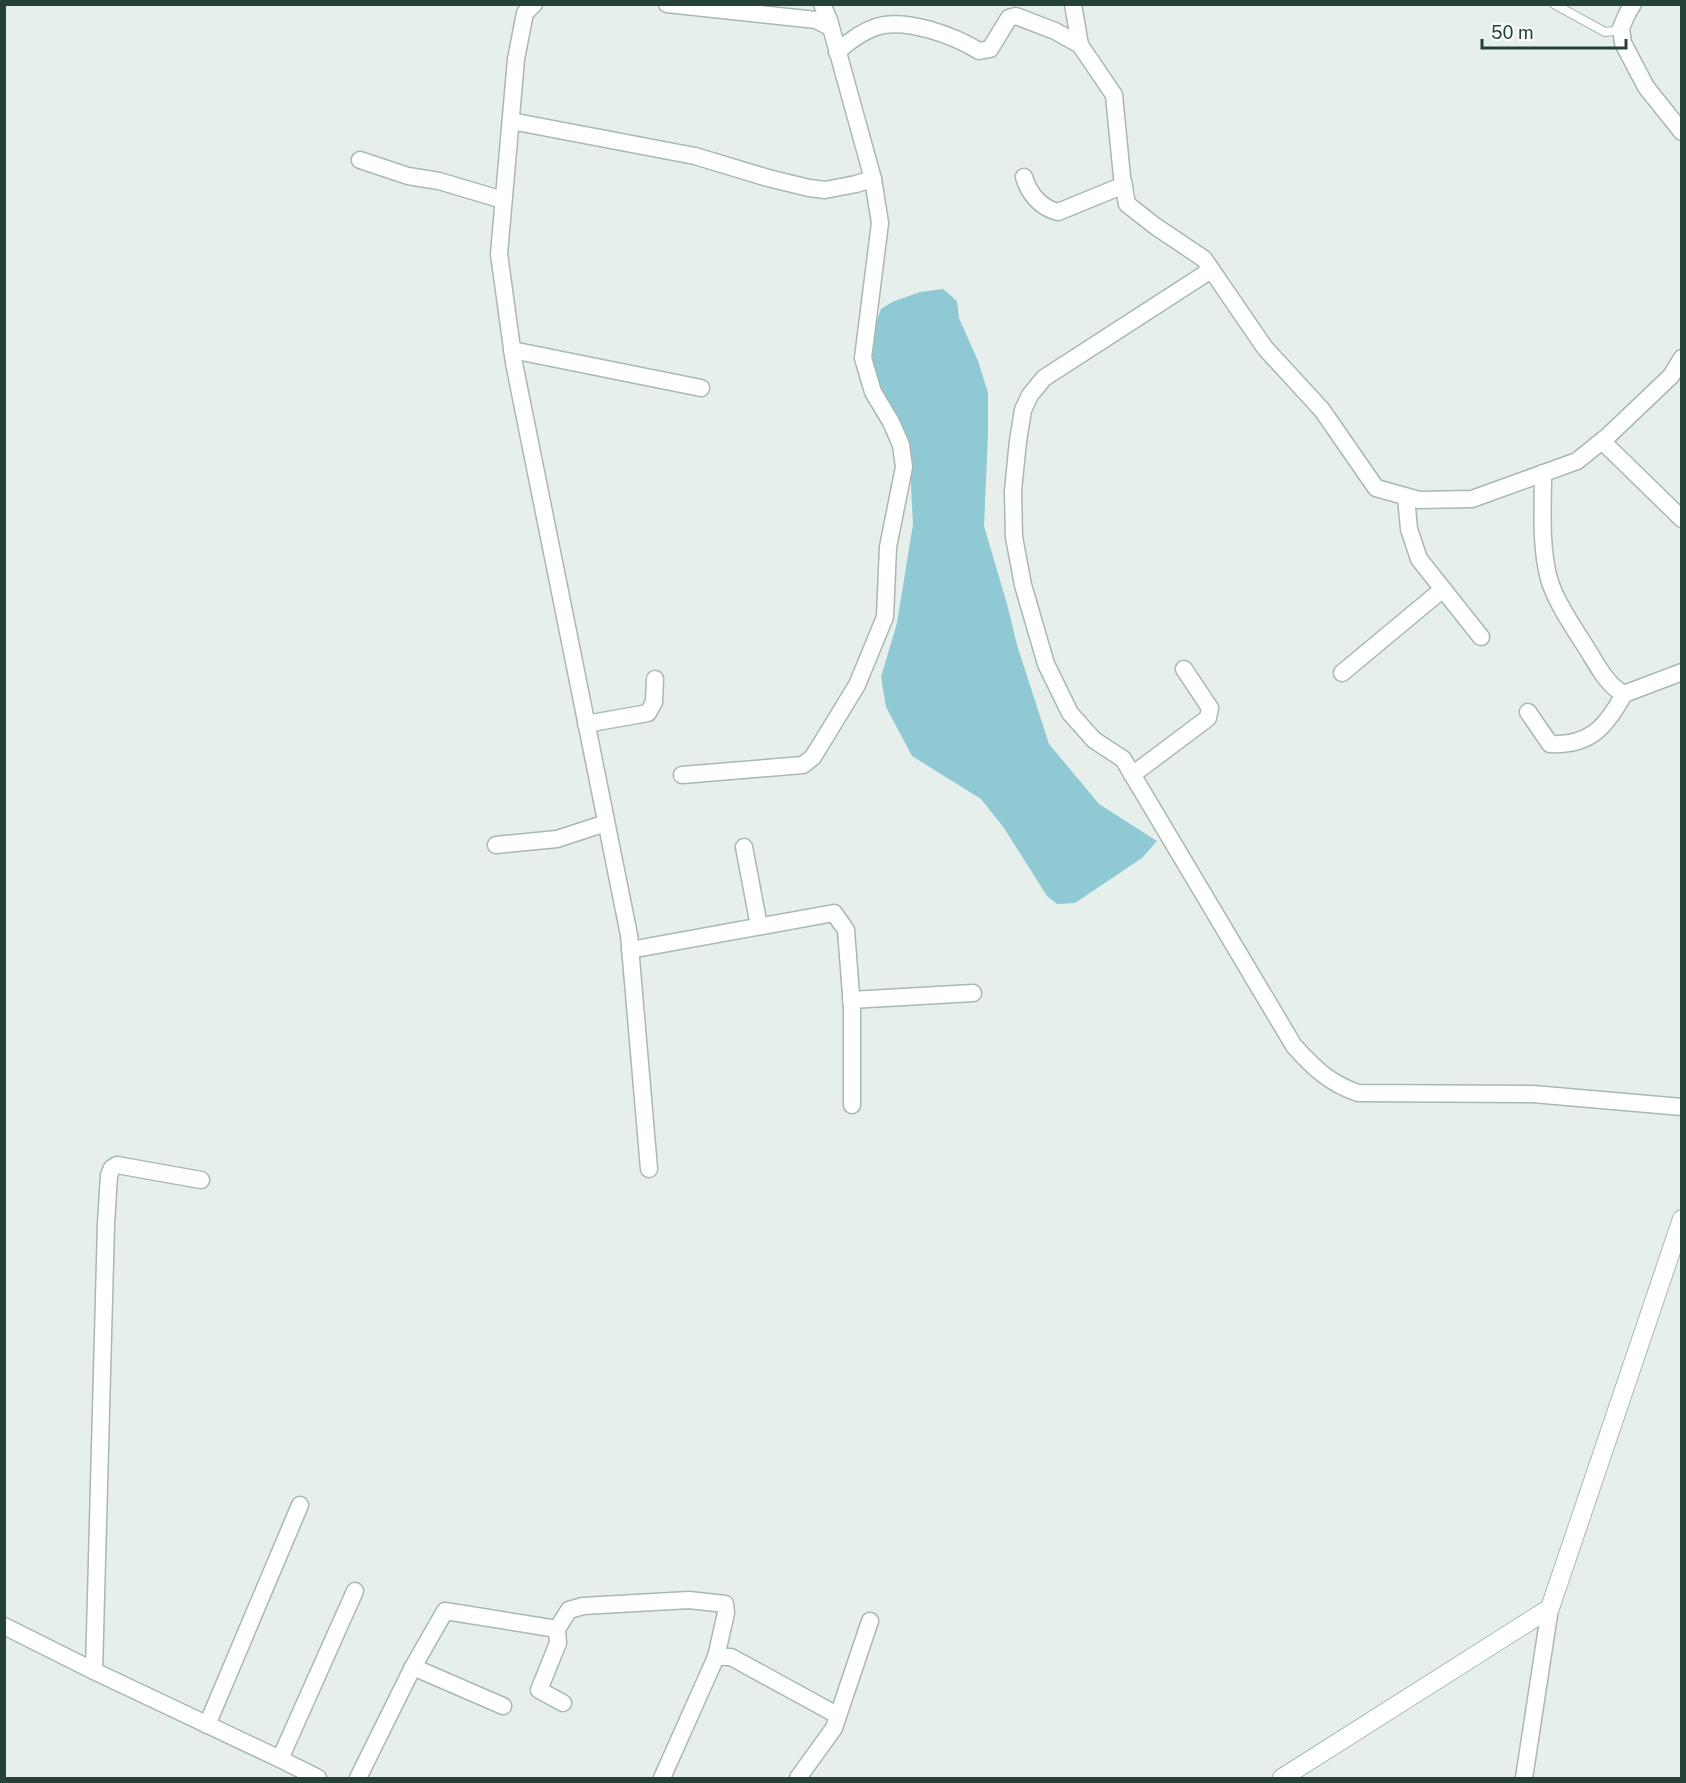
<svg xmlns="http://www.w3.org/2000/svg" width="1686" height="1783" viewBox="0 0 1686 1783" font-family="'Public Sans',sans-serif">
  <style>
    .water { fill: #8ec9d4 }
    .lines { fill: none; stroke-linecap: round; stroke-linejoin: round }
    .lane-casing { stroke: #a8b8b2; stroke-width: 10 }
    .street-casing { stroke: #a8b8b2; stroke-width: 19 }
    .secondary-casing { stroke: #a4bbb3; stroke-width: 20 }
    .lane { stroke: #fff; stroke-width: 8 }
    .street { stroke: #fff; stroke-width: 16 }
    .secondary { stroke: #fff; stroke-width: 18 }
  </style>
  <rect width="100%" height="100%" fill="#e6efeb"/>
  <polygon class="water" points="943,289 957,301 959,318 978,361 988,393 988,433 984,526 1007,604 1017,645 1049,744 1099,804 1157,841 1142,858 1075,903 1057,904 1047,896 1004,828 981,799 912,756 886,707 881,677 897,623 913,524 909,449 873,378 873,331 881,309 892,302 920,292"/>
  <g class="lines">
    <g class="lane-casing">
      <polyline id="lane" points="1554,4 1605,32 1614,31 1621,28"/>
    </g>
    <g class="street-casing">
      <g id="street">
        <polyline points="534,4 525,13 516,59 499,254 514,363 629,935 649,1169"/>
        <polyline points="667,4 816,20 830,27"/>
        <polyline points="1073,4 1080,45 1114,95 1122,177 1127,204 1155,226 1204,259 1265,348 1322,410 1376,488 1419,500 1472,499 1577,461 1608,436 1671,376 1682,358"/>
        <polyline points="1633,4 1627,14 1621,28 1623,43 1646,87 1682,132"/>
        <path d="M837,52C848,42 861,32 876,27C905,17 955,36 979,51L990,49L1009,18L1016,16L1055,31L1080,45"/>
        <polyline points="511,121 695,156 768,178 809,188 825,190 856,184 873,179"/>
        <polyline points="360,160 408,176 439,181 503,200"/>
        <path d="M1024,177C1029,194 1041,208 1058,212L1124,185"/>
        <path d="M1211,270L1044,378L1030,395L1023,410L1018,441L1013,491L1014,537L1023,585L1046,664L1070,713L1094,740L1123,759L1294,1046C1314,1068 1329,1083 1358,1093L1533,1094L1682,1107"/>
        <polyline points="512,350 701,388"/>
        <polyline points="1602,441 1682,519"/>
        <path d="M1543,473C1543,508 1540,545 1549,579C1556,603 1576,631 1589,652C1598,667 1609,687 1624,694L1682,672"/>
        <polyline points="1406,497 1409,529 1419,559 1481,637"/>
        <polyline points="1342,673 1443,589"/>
        <path d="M1528,712L1550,744C1590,746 1606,727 1624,694"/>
        <polyline points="586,724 648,713 654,702 655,679"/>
        <polyline points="682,775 803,765 813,757 857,685 885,617 888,547 904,467 901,445 891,422 873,392 863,358 880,223 873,179 829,20 822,4"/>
        <polyline points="1132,775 1208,718 1210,708 1184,669"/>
        <polyline points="496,845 557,839 606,823"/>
        <polyline points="744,847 759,926"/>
        <polyline points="630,950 834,913 846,930 852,1008 852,1105"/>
        <polyline points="851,1000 973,993"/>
        <polyline points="4,1626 94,1671 280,1759 318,1778"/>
        <polyline points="557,1629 569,1610 583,1606 689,1600 725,1604 726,1613 716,1657 662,1778"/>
        <polyline points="716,1657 731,1657 837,1715"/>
        <polyline points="413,1667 445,1611 557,1629 558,1643 539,1690 563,1703"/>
        <polyline points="94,1671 106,1224 109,1175 112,1168 117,1165 201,1180"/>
        <polyline points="207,1725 300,1505"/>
        <polyline points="280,1759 355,1591"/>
        <polyline points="358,1778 413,1667 503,1706"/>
        <polyline points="798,1778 834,1728 870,1621"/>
        <polyline points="1524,1778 1550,1608"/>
      </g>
    </g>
    <g class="secondary-casing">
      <polyline id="secondary" points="1282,1778 1550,1608 1682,1219"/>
    </g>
    <use href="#lane" class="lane"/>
    <use href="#street" class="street"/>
    <use href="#secondary" class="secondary"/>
  </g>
  <rect width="1686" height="1783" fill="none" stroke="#24423a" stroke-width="12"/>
  <path d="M1482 39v9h144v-9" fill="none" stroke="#24423a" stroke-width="3"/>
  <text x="1491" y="39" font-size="18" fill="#24423a" stroke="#f7fbf9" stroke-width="4.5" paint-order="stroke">50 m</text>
</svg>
